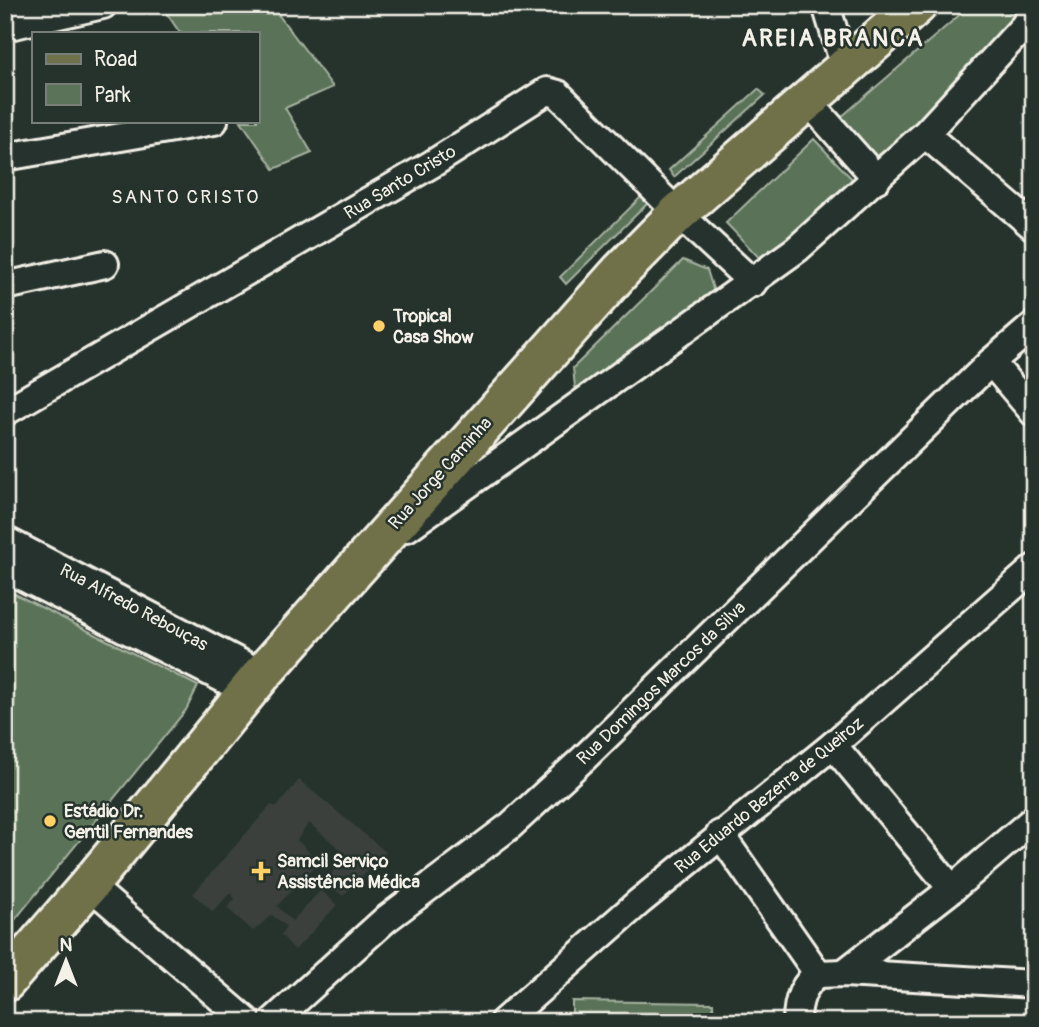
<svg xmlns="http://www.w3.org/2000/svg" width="1039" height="1027" viewBox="0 0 1039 1027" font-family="Pangolin,sans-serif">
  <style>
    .built { fill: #3a403d }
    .green { fill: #5a7359; stroke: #a7b2a0; stroke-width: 2 }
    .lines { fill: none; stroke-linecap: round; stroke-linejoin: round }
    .minor-casing { stroke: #f4f1e8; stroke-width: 32 }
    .primary-casing { stroke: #f4f1e8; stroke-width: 44 }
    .minor { stroke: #26332d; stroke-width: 26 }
    .primary { stroke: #6f714a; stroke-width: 38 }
    .poi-dot { fill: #ffd166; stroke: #26332d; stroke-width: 2.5 }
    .labels { text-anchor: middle; stroke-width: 5; stroke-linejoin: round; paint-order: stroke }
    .street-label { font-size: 18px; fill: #f4f1e8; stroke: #26332d }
    .poi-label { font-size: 18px; font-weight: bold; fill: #f4f1e8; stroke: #26332d; text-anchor: start }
    .neighbourhood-label { font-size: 19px; letter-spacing: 2px; fill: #f4f1e8; stroke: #26332d }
    .district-label { font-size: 24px; font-weight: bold; letter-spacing: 2px; fill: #f4f1e8; stroke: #26332d }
  </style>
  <rect width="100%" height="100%" fill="#26332d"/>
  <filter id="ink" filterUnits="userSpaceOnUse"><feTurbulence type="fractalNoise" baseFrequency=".0143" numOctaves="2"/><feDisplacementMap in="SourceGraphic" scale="14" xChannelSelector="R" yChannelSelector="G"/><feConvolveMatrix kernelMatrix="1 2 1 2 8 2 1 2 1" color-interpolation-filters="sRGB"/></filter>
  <g filter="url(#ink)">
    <polygon class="built" points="299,780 386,852 343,896 326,881 346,854 309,823 297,840 319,862 277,906 292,921 321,890 337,905 295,950 281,935 286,926 272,915 253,931 227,908 235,899 230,893 213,912 193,894 271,805 277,807"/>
    <g class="green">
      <polygon points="161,5 271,5 333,87 285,108 312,153 274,169 241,121 257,121 257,33 180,33"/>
      <polygon points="971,5 1003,5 1015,18 925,134 874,157 840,118"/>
      <polygon points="758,89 765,95 674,177 669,170"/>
      <polygon points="814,139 855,182 768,267 726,223"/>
      <polygon points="642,196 649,202 566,284 560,277"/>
      <polygon points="683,260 707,270 714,292 596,388 575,387 573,368"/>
      <polygon points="5,589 198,686 186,710 5,932"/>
      <polygon points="572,1001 713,1003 714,1022 572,1022"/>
    </g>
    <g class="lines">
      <g class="minor-casing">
        <g id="minor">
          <polyline points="826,5 845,68"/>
          <polyline points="5,27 103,5"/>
          <polyline points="807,100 877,179"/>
          <polyline points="925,134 1034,227"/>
          <polyline points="5,157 214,121"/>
          <polyline points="5,286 105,264"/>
          <polyline points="991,362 1034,413"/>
          <polyline points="5,412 432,164 547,91 558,94 678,213 753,283"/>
          <polyline points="407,528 797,249 925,134 1024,26 1032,13 1029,5"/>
          <polyline points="5,540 262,674"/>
          <polyline points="5,568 249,692"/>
          <polyline points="833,745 952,889"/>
          <polyline points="720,834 818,974"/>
          <polyline points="89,885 248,1022"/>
          <polyline points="844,973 952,889 1034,819"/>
          <polyline points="818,974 844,973 1034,984"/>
          <polyline points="272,1022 385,920 510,826 583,759 991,362 1034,325"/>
          <polyline points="503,1022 639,902 833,745 1034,568"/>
          <path d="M797,1022C797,1002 802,985 818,974"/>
        </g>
      </g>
      <g class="primary-casing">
        <polyline id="primary" points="5,982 89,885 262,674 621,271 678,213 917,5"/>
      </g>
      <use href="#minor" class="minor"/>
      <use href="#primary" class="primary"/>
    </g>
  </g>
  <g class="poi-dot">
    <circle cx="379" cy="326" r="7"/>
    <circle cx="50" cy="821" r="7"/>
    <path d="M257.5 860.5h7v7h7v7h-7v7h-7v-7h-7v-7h7z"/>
  </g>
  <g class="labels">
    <g class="street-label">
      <text transform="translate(400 182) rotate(-31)" y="6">Rua Santo Cristo</text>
      <text transform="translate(440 473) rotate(-48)" y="6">Rua Jorge Caminha</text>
      <text transform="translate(134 607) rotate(28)" y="6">Rua Alfredo Rebouças</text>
      <text transform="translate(661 683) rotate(-44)" y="6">Rua Domingos Marcos da Silva</text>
      <text transform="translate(769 795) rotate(-39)" y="6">Rua Eduardo Bezerra de Queiroz</text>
    </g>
    <g class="poi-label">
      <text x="393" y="322">Tropical<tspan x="393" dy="21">Casa Show</tspan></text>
      <text x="64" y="817">Estádio Dr.<tspan x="64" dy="21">Gentil Fernandes</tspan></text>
      <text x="277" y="867">Samcil Serviço<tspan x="277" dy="21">Assistência Médica</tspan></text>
    </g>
    <g class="neighbourhood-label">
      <text x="186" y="203">SANTO CRISTO</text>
    </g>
    <g class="district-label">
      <text x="833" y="46">AREIA BRANCA</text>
    </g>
  </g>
  <rect width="1039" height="1027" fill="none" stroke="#26332d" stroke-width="28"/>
  <rect x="14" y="14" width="1011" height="999" fill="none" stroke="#f4f1e8" stroke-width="2.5" filter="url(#ink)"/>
  <rect x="32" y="32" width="228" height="91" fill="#26332d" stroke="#787f78" stroke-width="2"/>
  <rect x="46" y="54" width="35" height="10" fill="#6f714a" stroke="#787f78" stroke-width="2"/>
  <text x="94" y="66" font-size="21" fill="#f4f1e8">Road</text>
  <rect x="46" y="84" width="35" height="21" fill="#5a7359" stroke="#787f78" stroke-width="2"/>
  <text x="94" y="102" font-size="21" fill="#f4f1e8">Park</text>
  <g transform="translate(66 961)" stroke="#26332d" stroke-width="5" paint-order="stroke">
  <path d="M0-5L12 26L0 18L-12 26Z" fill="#f4f1e8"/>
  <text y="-10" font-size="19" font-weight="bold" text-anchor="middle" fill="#f4f1e8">N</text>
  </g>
</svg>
